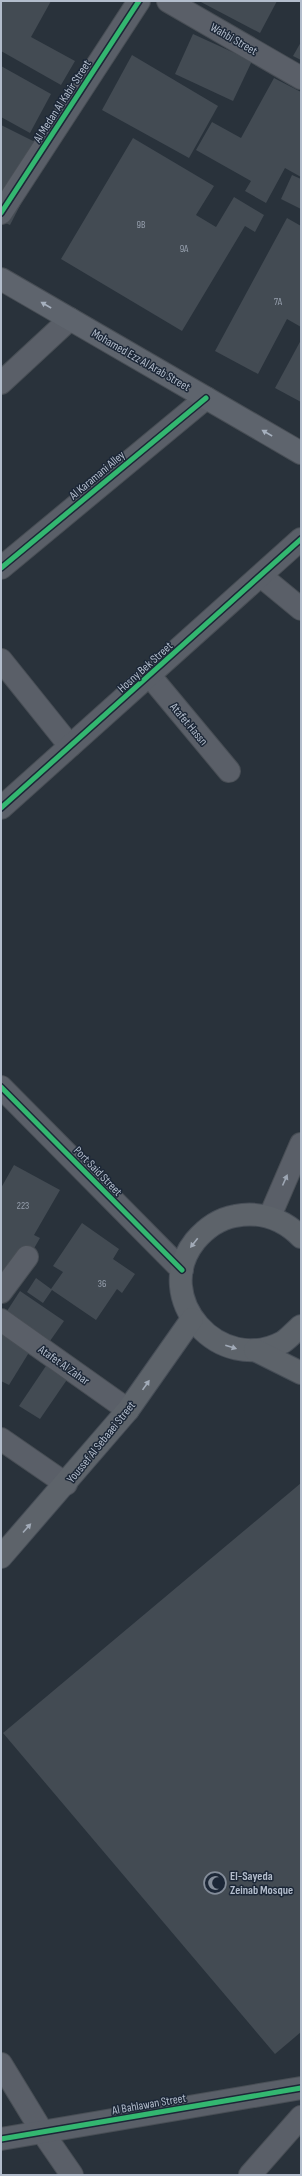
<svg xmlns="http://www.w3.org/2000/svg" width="302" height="2176" viewBox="0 0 302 2176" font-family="'Sofia Sans Condensed',sans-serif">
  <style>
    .building { fill: #434b53 }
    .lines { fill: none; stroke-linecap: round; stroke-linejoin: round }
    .minor-casing { stroke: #484e55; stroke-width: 24 }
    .tertiary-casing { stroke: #484e55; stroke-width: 24 }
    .secondary-casing { stroke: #484e55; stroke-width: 24 }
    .primary-casing { stroke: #474e57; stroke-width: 24 }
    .minor { stroke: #5a5f68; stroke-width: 22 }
    .tertiary { stroke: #5a5f68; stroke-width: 22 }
    .secondary { stroke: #5e646d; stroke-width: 22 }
    .primary { stroke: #5d636a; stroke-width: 22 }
    .cycleway-casing { stroke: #1c2737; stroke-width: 8 }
    .cycleway { stroke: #33b770; stroke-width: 5 }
    .oneway { fill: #a6b0be }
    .oneway2 { fill: #9da6b3 }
    .oneway3 { fill: #a2abb8 }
    .labels { text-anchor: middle; stroke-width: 3; stroke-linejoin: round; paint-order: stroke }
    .number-label { font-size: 10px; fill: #97a0ae }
    .street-label { font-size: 12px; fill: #b3bdcc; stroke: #1c2737 }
    .poi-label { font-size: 12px; font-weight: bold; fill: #b3bdcc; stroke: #1c2737; text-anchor: start }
  </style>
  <rect width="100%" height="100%" fill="#29323b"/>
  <g class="building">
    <polygon points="1,1 51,1 31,37 75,61 61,85 1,51"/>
    <polygon points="199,1 277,1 260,33"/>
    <polygon points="193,34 252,61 233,101 175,74"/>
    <polygon points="301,42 301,60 293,56"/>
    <polygon points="132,55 218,106 189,158 102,110"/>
    <polygon points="1,66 51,94 30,133 1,117"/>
    <polygon points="274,78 301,92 301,177 285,168 266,203 245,191 251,181 196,150 212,122 241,138"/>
    <polygon points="1,125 49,149 10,225 1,221"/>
    <polygon points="133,138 214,186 196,215 216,227 234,197 264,215 255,232 245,226 182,331 61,259"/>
    <polygon points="292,175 301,179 301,209 281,199"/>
    <polygon points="287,218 301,226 301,327 287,319 258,374 215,351"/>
    <polygon points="301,340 301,402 275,388"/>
    <polygon points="14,1165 60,1190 34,1235 40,1238 13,1285 1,1278 1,1188"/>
    <polygon points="82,1223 119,1249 113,1259 135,1274 122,1293 117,1289 96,1320 52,1290 43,1303 27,1292 36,1278 51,1289 63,1272 53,1266"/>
    <polygon points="20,1291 64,1321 50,1341 7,1311"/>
    <polygon points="1,1326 33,1346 9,1385 1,1381"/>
    <polygon points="54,1354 75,1368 40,1419 19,1406"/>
    <polygon points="301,1483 301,2032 275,2054 3,1733"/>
  </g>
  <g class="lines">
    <g class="minor-casing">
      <g id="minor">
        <polyline points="168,1 301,78"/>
        <polyline points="1,213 139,1"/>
        <polyline points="1,383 70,319"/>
        <polyline points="1,568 206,398"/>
        <polyline points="261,576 301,609"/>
        <polyline points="1,660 70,746"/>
        <polyline points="150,676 229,771"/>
        <polyline points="1,808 301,539"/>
        <polyline points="1,1292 27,1257"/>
        <polyline points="1,1320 128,1410"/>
        <polyline points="1,1439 66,1484"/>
        <polyline points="1,2064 43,2133 72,2175"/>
        <polyline points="1,2139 301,2088"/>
        <polyline points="250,2175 301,2117"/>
      </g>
    </g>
    <g class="tertiary-casing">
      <g id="tertiary">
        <polyline points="1,1087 182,1270"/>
        <polyline points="270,1216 301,1144"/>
      </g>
    </g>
    <g class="secondary-casing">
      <polyline id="secondary" points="1,279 301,453"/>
    </g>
    <g class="primary-casing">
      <g id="primary">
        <path d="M301,1237C283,1219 260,1211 235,1216C218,1219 206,1228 195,1241C150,1298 220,1376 283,1342C289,1338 295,1331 301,1326"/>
        <polyline points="255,1350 301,1373"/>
        <polyline points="1,1557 128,1410 192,1319"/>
      </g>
    </g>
    <use href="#minor" class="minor"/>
    <use href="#tertiary" class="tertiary"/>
    <use href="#secondary" class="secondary"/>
    <use href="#primary" class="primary"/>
    <g class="cycleway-casing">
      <g id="cycleway">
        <polyline points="1,213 139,1"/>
        <polyline points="1,568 206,398"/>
        <polyline points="1,808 301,539"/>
        <polyline points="1,1087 182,1270"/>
        <polyline points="1,2139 301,2088"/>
      </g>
    </g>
    <use href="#cycleway" class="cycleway"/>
  </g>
  <defs><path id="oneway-solid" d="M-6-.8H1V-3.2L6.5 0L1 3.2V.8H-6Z"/></defs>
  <g class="oneway">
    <use href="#oneway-solid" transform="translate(46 305) rotate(-150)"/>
    <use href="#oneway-solid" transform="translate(267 433) rotate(-150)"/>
  </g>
  <use class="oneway2" href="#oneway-solid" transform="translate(285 1180) rotate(-66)"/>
  <g class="oneway3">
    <use href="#oneway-solid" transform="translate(194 1243) rotate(128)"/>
    <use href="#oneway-solid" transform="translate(231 1347) rotate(18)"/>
    <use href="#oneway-solid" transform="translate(146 1385) rotate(-55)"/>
    <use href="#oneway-solid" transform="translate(27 1528) rotate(-48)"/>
  </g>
  <defs>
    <g id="mosque-ring" transform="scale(1.15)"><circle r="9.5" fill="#1c2737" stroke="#838c99" stroke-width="1.5"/><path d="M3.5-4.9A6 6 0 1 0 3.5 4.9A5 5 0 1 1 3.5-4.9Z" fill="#838c99"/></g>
  </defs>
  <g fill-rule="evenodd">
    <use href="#mosque-ring" x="215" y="1883"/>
  </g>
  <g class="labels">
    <g class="number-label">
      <text x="141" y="228">9B</text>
      <text x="184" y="252">9A</text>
      <text x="278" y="305">7A</text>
      <text x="23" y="1209">223</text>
      <text x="102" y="1287">36</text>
    </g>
    <g class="street-label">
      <text transform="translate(234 39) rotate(30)" y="4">Wahbi Street</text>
      <text transform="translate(62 101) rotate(-57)" y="4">Al Medan Al Kabir Street</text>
      <text transform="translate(141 360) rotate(30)" y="4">Mohamed Ezz Al Arab Street</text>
      <text transform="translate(97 475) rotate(-40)" y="4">Al Karamani Alley</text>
      <text transform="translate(145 667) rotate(-42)" y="4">Hosny Bek Street</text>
      <text transform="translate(189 724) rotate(50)" y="4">Atafet Hassn</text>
      <text transform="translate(98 1171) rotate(46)" y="4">Port Said Street</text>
      <text transform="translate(64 1365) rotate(35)" y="4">Atafet Al Zahar</text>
      <text transform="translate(101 1442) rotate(-51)" y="4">Youssef Al Sebaaei Street</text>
      <text transform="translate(149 2104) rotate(-10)" y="4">Al Bahlawan Street</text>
    </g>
    <g class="poi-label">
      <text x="230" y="1880">El-Sayeda<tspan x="230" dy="14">Zeinab Mosque</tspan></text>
    </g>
  </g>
  <rect width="302" height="2176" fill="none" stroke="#b3bdcc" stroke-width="4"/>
</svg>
